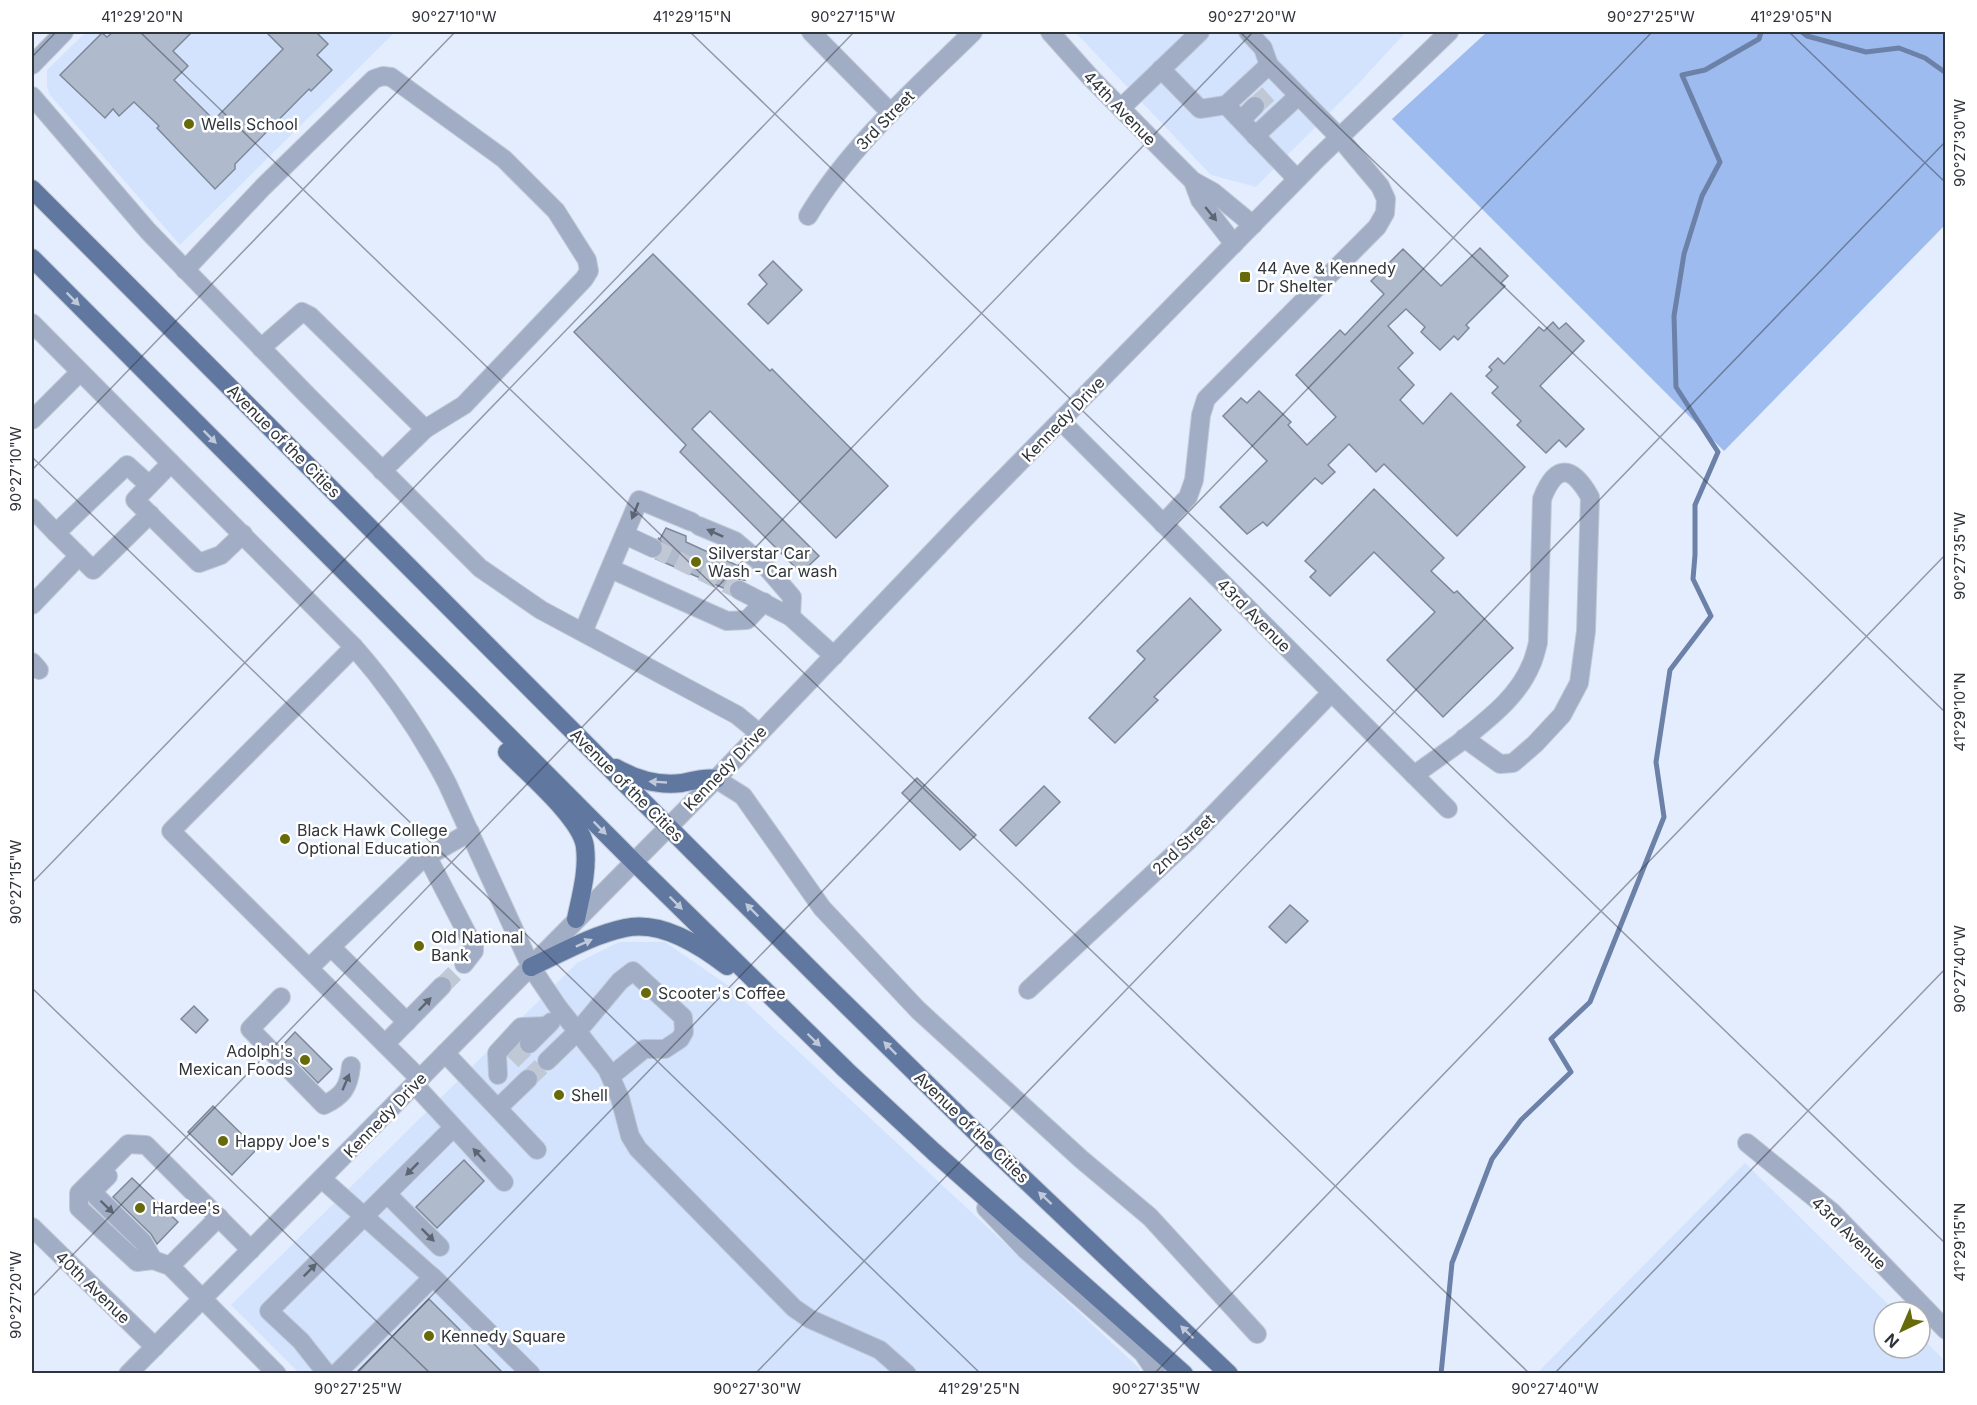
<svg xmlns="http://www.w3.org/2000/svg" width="1977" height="1405" viewBox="0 0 1977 1405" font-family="Inter,sans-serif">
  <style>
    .built { fill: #d4e3fd }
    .forest { fill: #9dbbef }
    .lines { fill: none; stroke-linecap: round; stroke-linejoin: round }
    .stream { stroke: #6c81a7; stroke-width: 5 }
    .building { fill: #afbacd; stroke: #7e8899; stroke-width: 1.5 }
    .minor-tunnel { stroke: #c0c8d6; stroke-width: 18; stroke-dasharray: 18 9; stroke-linecap: butt }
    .minor-casing { stroke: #c0c8d6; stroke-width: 20 }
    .major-casing { stroke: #c0c8d6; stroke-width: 20 }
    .minor { stroke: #a0adc4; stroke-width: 18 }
    .major { stroke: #6077a0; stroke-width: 18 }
    .oneway { fill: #5d6472 }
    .oneway2 { fill: #bfc9d9 }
    .ticks { fill: none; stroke: #30343b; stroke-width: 1.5; stroke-opacity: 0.45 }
    .poi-dot { fill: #666a09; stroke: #fff; stroke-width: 2 }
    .labels { text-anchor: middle; stroke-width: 5; stroke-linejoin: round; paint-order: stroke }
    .street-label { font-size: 16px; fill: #30343b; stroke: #fff }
    .poi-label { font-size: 16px; fill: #30343b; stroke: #fff; text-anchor: start }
    .neatline { fill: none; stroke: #30343b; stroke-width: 2 }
    .ticks-label { font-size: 15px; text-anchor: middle; fill: #30343b }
  </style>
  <rect width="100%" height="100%" fill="#e4edfd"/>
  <g class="built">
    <polygon points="86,32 395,32 180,245 50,95 47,87 47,70"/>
    <polygon points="1075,32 1406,32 1359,83 1256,187 1211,175"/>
    <polygon points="619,942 665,942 726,984 1139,1368 1140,1373 299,1373 231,1305 577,963"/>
    <polygon points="1745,1163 1896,1312 1884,1312 1884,1348 1920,1348 1920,1336 1945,1361 1945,1373 1537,1373"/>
  </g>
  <polygon class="forest" points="1487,32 1945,32 1945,225 1724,451 1392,119"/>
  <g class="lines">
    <g class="stream">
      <polyline points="1802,32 1807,36 1866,52 1899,48 1925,58 1946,73"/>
      <polyline points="1441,1374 1452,1263 1492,1159 1521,1120 1571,1072 1551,1039 1590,1002 1664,817 1656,762 1670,670 1711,616 1693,579 1695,555 1695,505 1718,452 1676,387 1674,316 1684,254 1702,196 1720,162 1682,75 1705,70 1759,39 1761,32"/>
    </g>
  </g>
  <g class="building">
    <polygon points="113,32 192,32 173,51 188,66 174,80 214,120 283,49 266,32 316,32 328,44 317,55 332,70 311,91 309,89 235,164 235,169 215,189 157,128 159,126 134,102 119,116 113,109 105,118 60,75 102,33 107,37"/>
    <polygon points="1480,248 1508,276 1501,283 1505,286 1466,325 1469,328 1458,340 1454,336 1440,350 1421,332 1425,327 1406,309 1388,326 1413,353 1398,368 1414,385 1400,400 1423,424 1451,393 1525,467 1457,536 1384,464 1376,472 1349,444 1328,465 1335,472 1322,484 1315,478 1267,526 1263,522 1247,534 1220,507 1267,461 1223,416 1241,398 1247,403 1259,391 1291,422 1288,425 1307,445 1336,417 1296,375 1340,330 1345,335 1384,294 1371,281 1403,249 1441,286"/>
    <polygon points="653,254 770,371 772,369 888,486 836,538 710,411 692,429 819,556 801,573 680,452 686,445 574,332"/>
    <polygon points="773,261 802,290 768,324 748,304 767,284 759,275"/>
    <polygon points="1553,322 1559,329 1566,323 1584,341 1540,386 1584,429 1566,447 1559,440 1546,453 1517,425 1521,421 1492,393 1498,387 1486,376 1492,370 1489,367 1498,358 1504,364 1539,327 1544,331"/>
    <polygon points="1374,489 1444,558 1431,571 1454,593 1457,591 1513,648 1443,717 1387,660 1435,612 1374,552 1330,596 1310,577 1316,571 1305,561"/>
    <polygon points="666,528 686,536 686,542 743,568 739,576 744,580 738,579 732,581 728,590 656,559 663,552 664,546 658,538 660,539"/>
    <polygon points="1190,598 1221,630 1154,697 1158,700 1115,743 1089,718 1145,659 1137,651"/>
    <polygon points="917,778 976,835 960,850 902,793"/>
    <polygon points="1044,786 1060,802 1016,846 1000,830"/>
    <polygon points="1290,905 1308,921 1286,943 1269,927"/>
    <polygon points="194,1006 208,1020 196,1033 181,1019"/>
    <polygon points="295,1032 332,1069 318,1083 282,1046"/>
    <polygon points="213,1106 257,1149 232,1175 188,1132"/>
    <polygon points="464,1160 484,1181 437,1228 416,1207"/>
    <polygon points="132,1178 178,1222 157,1244 151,1234 113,1197"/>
    <polygon points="429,1299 504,1374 355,1374"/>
  </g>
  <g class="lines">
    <g class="minor-tunnel">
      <polyline points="1255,106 1275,88"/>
      <polyline points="653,548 739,590"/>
      <polyline points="442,986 464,964"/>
      <polyline points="512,1061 529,1044"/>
      <polyline points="528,1079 547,1061"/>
    </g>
    <g class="minor-casing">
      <g id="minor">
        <polyline points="811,32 891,113"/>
        <polyline points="1050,32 1091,78 1170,158 1193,181 1213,192 1253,225"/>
        <polyline points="32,65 64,32"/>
        <polyline points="1161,69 1200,109 1226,105 1269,65"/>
        <polyline points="32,96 148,231 308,396 480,568 541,610 737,715 759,733"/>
        <polyline points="1226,105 1297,179"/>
        <polyline points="1121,108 1200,32"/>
        <polyline points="1241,120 1255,106"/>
        <polyline points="1255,136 1298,96"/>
        <polyline points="1193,181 1200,200 1234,244"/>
        <path d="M808,216C851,145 914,90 973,32"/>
        <polyline points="185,270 263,187 374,79 383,76 391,77 504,159 556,211 587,260 589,271 584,279 464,405 425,429"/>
        <path d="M32,323L354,647C391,689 421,733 447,783L531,967L558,1007L607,1069L620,1098L630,1136L638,1149L794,1308L810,1319L880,1350L907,1374"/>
        <polyline points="261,348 302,312 310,316 425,429 382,471"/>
        <polyline points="32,420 80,372"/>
        <polyline points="1061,421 1448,809"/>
        <polyline points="171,463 135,500 199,563 221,555 243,534"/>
        <polyline points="149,485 127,465 56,533 93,570 150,514"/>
        <polyline points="32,508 56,533"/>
        <polyline points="1163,524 1188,497 1194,480 1201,415 1206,399 1377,227 1385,213 1386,199 1380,186 1339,137 1269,65 1263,48 1248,32"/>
        <polyline points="699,526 735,541 768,569 792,597 791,617"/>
        <polyline points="625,535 653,548"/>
        <polyline points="611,569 727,621 747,620 764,602"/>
        <polyline points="739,590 791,617 834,656"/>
        <polyline points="32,605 79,556"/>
        <polyline points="583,632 639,500 692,522"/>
        <polyline points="354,647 171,831 420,1079"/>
        <polyline points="32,662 39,670"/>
        <path d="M1414,775L1459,743C1485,721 1517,699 1531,665C1534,659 1536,650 1538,643L1542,499C1556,462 1573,466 1590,497L1586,631L1579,683L1562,715L1535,744L1513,763L1500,764L1464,738"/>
        <polyline points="716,779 743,796 822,908 918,1010 1081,1159 1150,1217 1257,1334"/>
        <polyline points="427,856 474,947 474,951 464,964"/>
        <polyline points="331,947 407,1022"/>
        <polyline points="309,968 421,860 470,832"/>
        <polyline points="1028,990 1187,842 1331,693"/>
        <path d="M281,997L250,1029L324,1105C343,1096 349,1087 351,1066"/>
        <polyline points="385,1044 442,986"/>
        <polyline points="529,1044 551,1022"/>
        <polyline points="445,1053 537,1150"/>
        <polyline points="547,1061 578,1031 620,981 633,971 683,1017 684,1032 680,1039 665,1049 644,1049 611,1076"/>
        <polyline points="498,1075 497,1053 521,1027 547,1026"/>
        <polyline points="415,1085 504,1182"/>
        <polyline points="498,1108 528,1079"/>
        <polyline points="1747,1143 1832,1212 1946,1330"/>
        <polyline points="108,1176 95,1189 96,1196 143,1242 153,1260"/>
        <polyline points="322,1179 437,1281 531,1374"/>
        <polyline points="387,1194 440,1247"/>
        <polyline points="986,1208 1026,1250 1143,1353 1157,1374"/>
        <polyline points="32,1227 155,1347"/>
        <polyline points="251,1250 146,1145 128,1144 79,1193 79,1208 137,1262 153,1260 170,1266 277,1374"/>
        <polyline points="170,1266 219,1217"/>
        <polyline points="128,1374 716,779 967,516 1318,158 1449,32"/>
        <polyline points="327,1374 301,1341 269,1311 453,1128"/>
        <polyline points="336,1374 433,1277"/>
      </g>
    </g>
    <g class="major-casing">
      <g id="major">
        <polyline points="32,189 824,983 997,1153 1229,1374"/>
        <polyline points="32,258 634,862 846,1070 934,1152 1184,1374"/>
        <path d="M507,752C527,773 582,819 585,847C588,871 581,895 576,919"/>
        <path d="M616,768C637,780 658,786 682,783C693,781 704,777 716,779"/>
        <path d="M531,967C561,953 592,935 625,928C660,920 700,945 727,966"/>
      </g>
    </g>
    <use href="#minor" class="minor"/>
    <use href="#major" class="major"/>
  </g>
  <defs><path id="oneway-solid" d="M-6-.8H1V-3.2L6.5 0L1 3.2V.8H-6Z" transform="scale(1.5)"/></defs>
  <g class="oneway">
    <use href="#oneway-solid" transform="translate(1211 214) rotate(51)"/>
    <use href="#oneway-solid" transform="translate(635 511) rotate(112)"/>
    <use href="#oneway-solid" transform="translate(715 533) rotate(-156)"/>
    <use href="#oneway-solid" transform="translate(425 1004) rotate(-46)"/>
    <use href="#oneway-solid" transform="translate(346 1082) rotate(-67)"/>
    <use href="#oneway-solid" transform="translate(479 1155) rotate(-133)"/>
    <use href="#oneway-solid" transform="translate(412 1169) rotate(135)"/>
    <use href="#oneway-solid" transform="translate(107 1207) rotate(44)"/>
    <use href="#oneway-solid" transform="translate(428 1235) rotate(45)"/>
    <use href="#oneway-solid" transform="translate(310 1270) rotate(-45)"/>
  </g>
  <g class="oneway2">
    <use href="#oneway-solid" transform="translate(73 299) rotate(45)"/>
    <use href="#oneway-solid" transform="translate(210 437) rotate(45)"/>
    <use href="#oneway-solid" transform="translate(658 782) rotate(-177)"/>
    <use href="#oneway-solid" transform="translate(600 828) rotate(45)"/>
    <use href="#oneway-solid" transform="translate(676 903) rotate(45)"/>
    <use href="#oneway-solid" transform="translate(752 910) rotate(-135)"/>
    <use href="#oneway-solid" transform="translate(584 943) rotate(-24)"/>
    <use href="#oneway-solid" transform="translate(814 1040) rotate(44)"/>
    <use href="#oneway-solid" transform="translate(890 1048) rotate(-135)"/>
    <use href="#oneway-solid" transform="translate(1045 1198) rotate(-137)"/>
    <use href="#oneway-solid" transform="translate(1187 1332) rotate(-136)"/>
  </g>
  <path class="ticks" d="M140,32L1530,1374M690,32L1946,1244M1240,32L1946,713M1789,32L1946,183M32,57L56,32M32,457L981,1374M32,470L455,32M32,883L854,32M32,988L431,1374M32,1297L1253,32M356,1374L1652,32M755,1374L1946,141M1154,1374L1946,554M1554,1374L1946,968"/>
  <g class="poi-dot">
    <circle cx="189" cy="124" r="6"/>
    <rect x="1239" y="271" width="12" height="12" rx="3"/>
    <circle cx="696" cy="562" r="6"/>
    <circle cx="285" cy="839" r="6"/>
    <circle cx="419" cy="946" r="6"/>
    <circle cx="646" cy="993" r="6"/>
    <circle cx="305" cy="1060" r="6"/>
    <circle cx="559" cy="1095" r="6"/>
    <circle cx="223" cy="1141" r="6"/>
    <circle cx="140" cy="1208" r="6"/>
    <circle cx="429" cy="1336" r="6"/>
  </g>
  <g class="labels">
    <g class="street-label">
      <text transform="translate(1120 108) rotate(46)" y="6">44th Avenue</text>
      <text transform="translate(885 120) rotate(-46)" y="6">3rd Street</text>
      <text transform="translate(1063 419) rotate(-46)" y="6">Kennedy Drive</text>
      <text transform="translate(284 441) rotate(45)" y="6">Avenue of the Cities</text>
      <text transform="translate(1254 615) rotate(45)" y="6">43rd Avenue</text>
      <text transform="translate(725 768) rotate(-46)" y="6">Kennedy Drive</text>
      <text transform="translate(627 785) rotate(45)" y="6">Avenue of the Cities</text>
      <text transform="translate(1183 844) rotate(-44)" y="6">2nd Street</text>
      <text transform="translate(385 1115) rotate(-46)" y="6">Kennedy Drive</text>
      <text transform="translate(972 1127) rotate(44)" y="6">Avenue of the Cities</text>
      <text transform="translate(1849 1233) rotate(44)" y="6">43rd Avenue</text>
      <text transform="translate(93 1287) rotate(44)" y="6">40th Avenue</text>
    </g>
    <g class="poi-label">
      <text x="201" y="130">Wells School</text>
      <text x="1257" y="274">44 Ave &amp; Kennedy<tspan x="1257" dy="18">Dr Shelter</tspan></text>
      <text x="708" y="559">Silverstar Car<tspan x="708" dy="18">Wash - Car wash</tspan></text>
      <text x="297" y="836">Black Hawk College<tspan x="297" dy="18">Optional Education</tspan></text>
      <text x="431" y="943">Old National<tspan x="431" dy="18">Bank</tspan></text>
      <text x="658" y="999">Scooter's Coffee</text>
      <text x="293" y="1057" text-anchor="end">Adolph's<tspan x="293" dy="18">Mexican Foods</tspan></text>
      <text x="571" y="1101">Shell</text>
      <text x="235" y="1147">Happy Joe's</text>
      <text x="152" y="1214">Hardee's</text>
      <text x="441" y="1342">Kennedy Square</text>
    </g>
  </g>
  <rect width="1977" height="1405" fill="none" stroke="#ffffff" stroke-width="66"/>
  <g transform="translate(1902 1330) rotate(224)"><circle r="28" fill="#ffffff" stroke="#acaeb1" stroke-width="1.5"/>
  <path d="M0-4.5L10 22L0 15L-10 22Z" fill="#666a09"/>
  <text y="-9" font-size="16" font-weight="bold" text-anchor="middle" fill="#30343b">N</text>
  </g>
  <rect x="33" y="33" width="1911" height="1339" class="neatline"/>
  <g class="ticks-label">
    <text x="142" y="22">41°29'20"N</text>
    <text x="454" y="22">90°27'10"W</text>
    <text x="692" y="22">41°29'15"N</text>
    <text x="853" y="22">90°27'15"W</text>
    <text x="1252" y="22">90°27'20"W</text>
    <text x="1651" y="22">90°27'25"W</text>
    <text x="1791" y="22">41°29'05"N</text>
    <text transform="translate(1960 143) rotate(-90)" y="5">90°27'30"W</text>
    <text transform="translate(16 469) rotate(-90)" y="5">90°27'10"W</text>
    <text transform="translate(1960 556) rotate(-90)" y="5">90°27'35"W</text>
    <text transform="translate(1960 712) rotate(-90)" y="5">41°29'10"N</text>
    <text transform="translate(16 882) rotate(-90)" y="5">90°27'15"W</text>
    <text transform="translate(1960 969) rotate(-90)" y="5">90°27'40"W</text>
    <text transform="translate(1960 1242) rotate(-90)" y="5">41°29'15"N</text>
    <text transform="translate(16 1295) rotate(-90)" y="5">90°27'20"W</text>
    <text x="358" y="1394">90°27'25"W</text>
    <text x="757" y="1394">90°27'30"W</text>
    <text x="979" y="1394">41°29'25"N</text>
    <text x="1156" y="1394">90°27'35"W</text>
    <text x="1555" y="1394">90°27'40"W</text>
  </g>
</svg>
